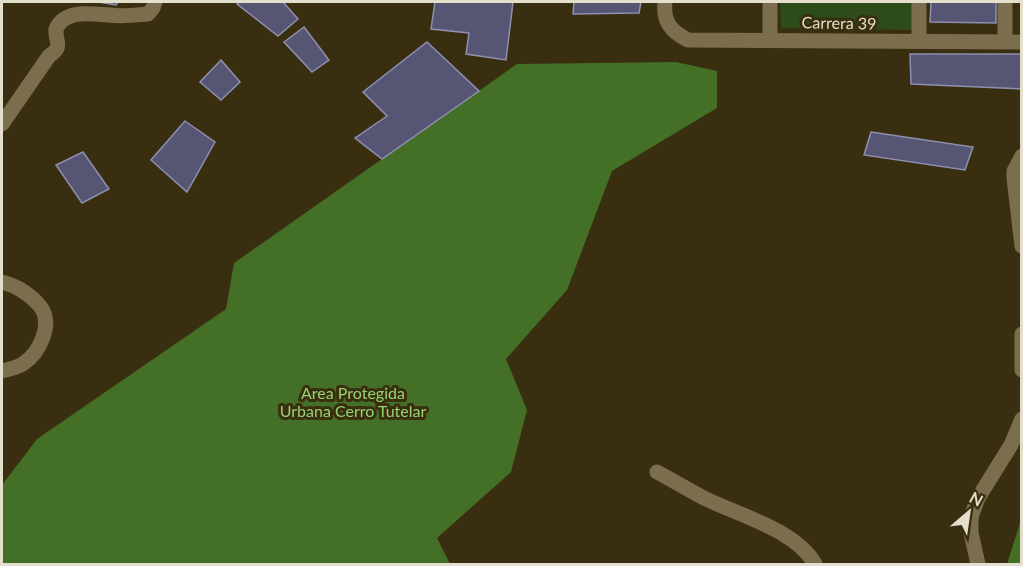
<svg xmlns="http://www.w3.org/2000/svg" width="1023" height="566" viewBox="0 0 1023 566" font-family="Lato,sans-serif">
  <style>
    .green { fill: #2e4c1a }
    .forest { fill: #446f27 }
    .building { fill: #565674; stroke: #8f8fb0; stroke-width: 1.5 }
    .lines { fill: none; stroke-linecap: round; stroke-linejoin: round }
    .minor { stroke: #7b6e4f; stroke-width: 15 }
    .labels { text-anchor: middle; stroke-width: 6; stroke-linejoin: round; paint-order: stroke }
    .street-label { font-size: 16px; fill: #e4decc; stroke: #392e0f }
    .park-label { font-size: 16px; fill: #96d372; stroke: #392e0f }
  </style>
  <rect width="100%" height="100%" fill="#392e0f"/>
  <polygon class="green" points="780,2 913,2 912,30 781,28"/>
  <g class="forest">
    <polygon points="676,62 717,71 717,108 612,171 567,290 506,359 527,410 511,472 437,538 450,564 2,564 2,485 37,439 226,309 234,263 517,64"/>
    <polygon points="1021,520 1021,564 1007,564"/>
  </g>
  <g class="building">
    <polygon points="98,2 118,2 116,5"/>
    <polygon points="240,2 283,2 298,19 278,36 237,4"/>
    <polygon points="435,2 513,2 506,60 466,54 469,33 431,29"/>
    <polygon points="574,2 641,2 639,13 573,14"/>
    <polygon points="931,2 996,2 996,23 930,22"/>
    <polygon points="304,27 329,60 312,72 284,42"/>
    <polygon points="427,42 479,91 382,159 355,138 387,116 363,92"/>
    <polygon points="910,54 1022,54 1022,89 911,84"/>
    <polygon points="221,60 240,82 221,100 200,82"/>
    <polygon points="185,121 215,142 187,192 151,160"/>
    <polygon points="871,132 973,147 965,170 864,155"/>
    <polygon points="83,152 109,189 82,203 56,165"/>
  </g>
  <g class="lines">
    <g class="minor">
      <path d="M665,2C663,21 670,31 688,40L1022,42"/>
      <polyline points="770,2 770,39"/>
      <polyline points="919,41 919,2"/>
      <polyline points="1005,42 1005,2"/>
      <path d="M2,124L49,56C64,46 55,43 56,29C65,9 91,14 109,15C121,17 135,15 148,14L153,8L155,2"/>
      <polyline points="1022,156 1014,171 1014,178 1022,246"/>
      <path d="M2,282C17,286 29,293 40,306C54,324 39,353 24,363C18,368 8,369 2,371"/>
      <polyline points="1022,334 1022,370"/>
      <path d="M657,472C672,480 687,489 702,497C737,515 795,529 815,564"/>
      <polyline points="978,564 971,533 971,517 978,498 1011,445 1022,419"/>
    </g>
  </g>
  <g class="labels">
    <g class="street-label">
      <text transform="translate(839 23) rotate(1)" y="6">Carrera 39</text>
    </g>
    <g class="park-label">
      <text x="353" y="399">Area Protegida<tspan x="353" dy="18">Urbana Cerro Tutelar</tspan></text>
    </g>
  </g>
  <rect width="1023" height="566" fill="none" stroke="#e4decc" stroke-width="6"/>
  <g transform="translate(969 512) rotate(29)" stroke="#392e0f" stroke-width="4.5" paint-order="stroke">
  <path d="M0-4.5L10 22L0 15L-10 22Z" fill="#e4decc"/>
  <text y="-9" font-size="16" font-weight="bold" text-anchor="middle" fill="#e4decc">N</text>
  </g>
</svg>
